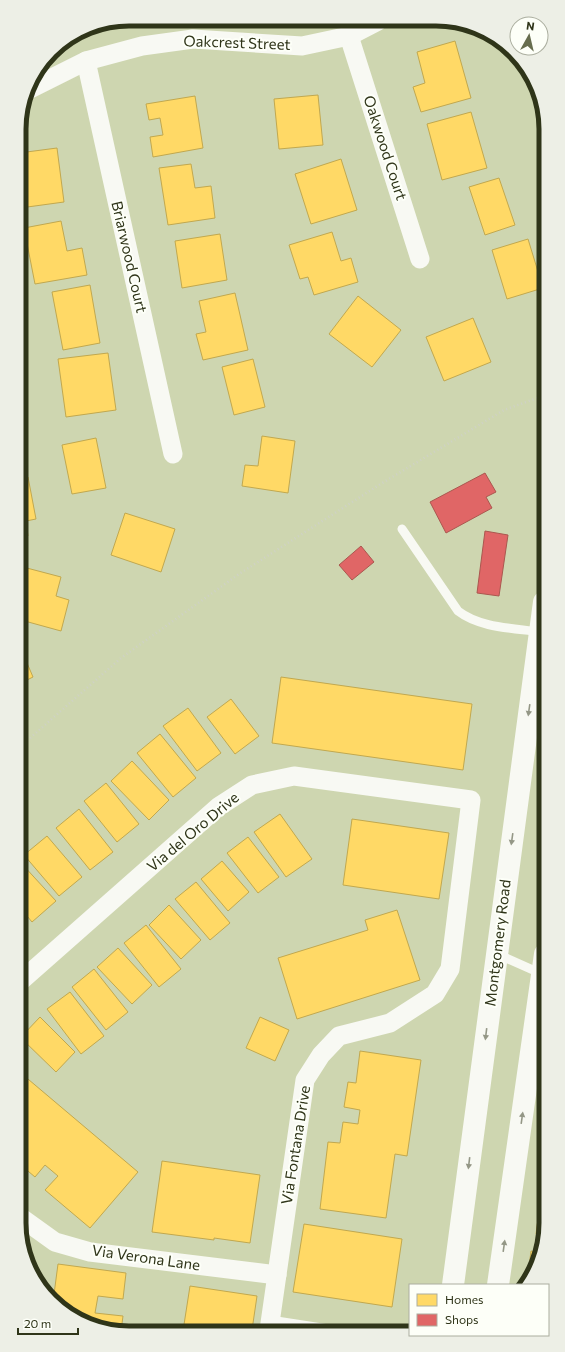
<svg xmlns="http://www.w3.org/2000/svg" width="565" height="1352" viewBox="0 0 565 1352" font-family="Commissioner,sans-serif">
  <style>
    .homes { fill: #ffd966; stroke: #c1a84f }
    .shops { fill: #e06666; stroke: #ab574f }
    .lines { fill: none; stroke-linecap: round; stroke-linejoin: round }
    .path { stroke: #cfd2c6; stroke-width: 2.5; stroke-dasharray: 1 3; stroke-linecap: butt }
    .service { stroke: #f8f9f3; stroke-width: 9 }
    .minor { stroke: #f8f9f3; stroke-width: 19 }
    .secondary { stroke: #f8f9f3; stroke-width: 22 }
    .oneway { fill: #949786 }
    .labels { text-anchor: middle; stroke-width: 4; stroke-linejoin: round; paint-order: stroke }
    .street-label { font-size: 15px; fill: #2f3519; stroke: #fdfff8 }
    .rim { fill: none; stroke: #2f3519; stroke-width: 5 }
  </style>
  <rect width="100%" height="100%" fill="#ced6b0"/>
  <g class="homes">
    <polygon points="455,41 471,98 421,112 413,87 425,83 417,52"/>
    <polygon points="318,95 323,145 279,149 274,99"/>
    <polygon points="195,96 203,148 153,157 150,137 163,135 160,118 149,120 146,104"/>
    <polygon points="471,112 487,168 442,180 427,124"/>
    <polygon points="57,148 64,202 20,208 19,153"/>
    <polygon points="341,159 357,210 311,224 295,174"/>
    <polygon points="191,164 195,188 211,186 215,218 168,225 159,168"/>
    <polygon points="499,178 515,225 485,235 469,187"/>
    <polygon points="61,221 67,251 82,248 87,275 35,284 24,228"/>
    <polygon points="332,232 341,261 351,258 358,282 314,295 308,277 300,279 289,245"/>
    <polygon points="220,234 227,280 182,288 175,241"/>
    <polygon points="528,239 543,288 507,299 492,250"/>
    <polygon points="90,285 100,343 63,350 52,292"/>
    <polygon points="235,293 248,350 203,360 196,334 206,332 199,301"/>
    <polygon points="358,296 401,330 372,367 329,334"/>
    <polygon points="473,318 491,362 444,381 426,337"/>
    <polygon points="108,353 116,410 66,417 58,359"/>
    <polygon points="253,359 265,407 234,415 222,367"/>
    <polygon points="262,436 295,441 288,493 242,486 245,465 258,466"/>
    <polygon points="96,438 106,488 72,494 62,445"/>
    <polygon points="28,477 36,519 26,521 28,536 21,538 20,478"/>
    <polygon points="125,513 175,529 161,572 111,555"/>
    <polygon points="23,567 61,577 56,596 69,600 61,631 21,620 21,576"/>
    <polygon points="21,649 33,677 21,683"/>
    <polygon points="281,677 472,704 463,770 272,743"/>
    <polygon points="231,699 259,736 235,754 207,717"/>
    <polygon points="188,708 221,753 197,771 163,726"/>
    <polygon points="160,734 196,778 173,797 137,753"/>
    <polygon points="132,761 169,800 149,820 111,781"/>
    <polygon points="106,783 139,824 117,842 84,801"/>
    <polygon points="79,809 113,852 90,870 56,828"/>
    <polygon points="280,814 312,859 286,877 254,832"/>
    <polygon points="352,819 449,833 439,899 343,885"/>
    <polygon points="47,836 82,877 59,896 24,855"/>
    <polygon points="248,837 279,877 258,893 227,853"/>
    <polygon points="222,861 249,892 228,911 201,879"/>
    <polygon points="22,864 56,901 32,922 22,910"/>
    <polygon points="196,882 230,923 210,940 175,899"/>
    <polygon points="169,905 201,940 181,959 149,925"/>
    <polygon points="397,910 420,980 297,1019 278,958 368,930 365,920"/>
    <polygon points="22,920 27,926 22,931"/>
    <polygon points="146,925 181,969 159,987 124,943"/>
    <polygon points="118,948 152,985 132,1004 97,967"/>
    <polygon points="94,969 128,1012 106,1030 72,987"/>
    <polygon points="70,992 104,1036 81,1054 47,1009"/>
    <polygon points="40,1017 75,1052 56,1072 22,1039 22,1036"/>
    <polygon points="260,1017 289,1030 275,1061 246,1048"/>
    <polygon points="360,1051 421,1060 407,1156 395,1154 386,1218 320,1209 328,1142 340,1143 343,1122 358,1124 360,1110 344,1107 348,1082 356,1083"/>
    <polygon points="22,1074 138,1172 90,1228 45,1190 58,1176 45,1165 35,1177 22,1166"/>
    <polygon points="162,1161 260,1175 250,1243 214,1238 214,1240 152,1232"/>
    <polygon points="542,1188 546,1189 545,1236 536,1234"/>
    <polygon points="304,1224 402,1239 392,1307 293,1292"/>
    <polygon points="531,1251 541,1253 538,1265 527,1283"/>
    <polygon points="58,1264 126,1273 123,1299 98,1296 95,1313 123,1316 121,1331 107,1331 53,1302"/>
    <polygon points="31,1266 40,1271 37,1276"/>
    <polygon points="190,1286 257,1296 252,1330 183,1331"/>
  </g>
  <g class="shops">
    <polygon points="485,473 496,492 486,497 492,508 446,533 430,502"/>
    <polygon points="485,531 508,535 499,596 477,593"/>
    <polygon points="361,546 374,562 352,580 339,565"/>
  </g>
  <g class="lines">
    <polyline class="path" points="21,746 121,658 239,574 379,485 504,410 543,396"/>
    <g class="service">
      <path d="M402,529L458,611C480,628 513,628 540,632"/>
      <polyline points="497,954 542,974"/>
      <polyline points="270,1320 335,1330"/>
    </g>
    <g class="minor">
      <polyline points="349,36 420,259"/>
      <polyline points="86,61 173,454"/>
      <polyline points="28,90 86,61 142,46 193,39 302,46 349,36 378,21"/>
      <polyline points="22,980 218,807 252,785 294,776 471,800 450,969 435,994 390,1023 339,1036 321,1055 305,1080 269,1330"/>
      <polyline points="23,1219 55,1242 90,1252 277,1275"/>
    </g>
    <g class="secondary">
      <polyline points="453,1285 544,602"/>
      <polyline points="498,1285 545,954"/>
    </g>
  </g>
  <defs><path id="oneway-solid" d="M-6-.8H1V-3.2L6.5 0L1 3.2V.8H-6Z"/></defs>
  <g class="oneway">
    <use href="#oneway-solid" transform="translate(529 710) rotate(98)"/>
    <use href="#oneway-solid" transform="translate(512 839) rotate(98)"/>
    <use href="#oneway-solid" transform="translate(486 1034) rotate(97)"/>
    <use href="#oneway-solid" transform="translate(522 1118) rotate(-82)"/>
    <use href="#oneway-solid" transform="translate(469 1163) rotate(97)"/>
    <use href="#oneway-solid" transform="translate(504 1246) rotate(-82)"/>
  </g>
  <g class="labels">
    <g class="street-label">
      <text transform="translate(237 43) rotate(2)" y="5">Oakcrest Street</text>
      <text transform="translate(385 148) rotate(72)" y="5">Oakwood Court</text>
      <text transform="translate(129 257) rotate(77)" y="5">Briarwood Court</text>
      <text transform="translate(193 832) rotate(-40)" y="5">Via del Oro Drive</text>
      <text transform="translate(498 943) rotate(-83)" y="5">Montgomery Road</text>
      <text transform="translate(296 1145) rotate(-81)" y="5">Via Fontana Drive</text>
      <text transform="translate(146 1258) rotate(8)" y="5">Via Verona Lane</text>
    </g>
  </g>
  <path d="M0 0H565V1352H0ZM129 26H436A103 103 0 0 1 539 129V1223A103 103 0 0 1 436 1326H129A103 103 0 0 1 26 1223V129A103 103 0 0 1 129 26Z" fill="#edefe6" fill-rule="evenodd"/>
  <path class="rim" d="M129 26H436A103 103 0 0 1 539 129V1223A103 103 0 0 1 436 1326H129A103 103 0 0 1 26 1223V129A103 103 0 0 1 129 26Z"/>
  <rect x="409" y="1284" width="140" height="52" fill="#fdfff8" stroke="#abae9f"/>
  <rect x="417" y="1294" width="20" height="12" fill="#ffd966" stroke="#abae9f"/>
  <text x="445" y="1304" font-size="12" fill="#2f3519">Homes</text>
  <rect x="417" y="1314" width="20" height="12" fill="#e06666" stroke="#abae9f"/>
  <text x="445" y="1324" font-size="12" fill="#2f3519">Shops</text>
  <g transform="translate(529 36) rotate(8)"><circle r="19" fill="#fdfff8" stroke="#abae9f"/>
  <path d="M0-3L7 15L0 10L-7 15Z" fill="#676d4e"/>
  <text y="-6" font-size="11" font-weight="bold" text-anchor="middle" fill="#2f3519">N</text>
  </g>
  <path d="M18 1328v6h60v-6" fill="none" stroke="#2f3519" stroke-width="2"/>
  <text x="24" y="1328" font-size="12" fill="#2f3519" stroke="#fdfff8" stroke-width="3" paint-order="stroke">20 m</text>
</svg>
